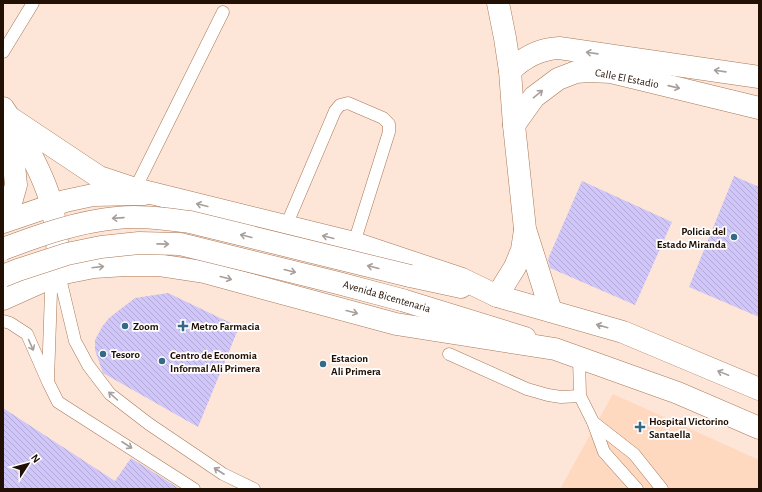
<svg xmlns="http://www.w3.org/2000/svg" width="762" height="492" viewBox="0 0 762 492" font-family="'Alegreya Sans',sans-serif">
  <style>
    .built { fill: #ffd8c0 }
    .building { fill: url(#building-back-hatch) }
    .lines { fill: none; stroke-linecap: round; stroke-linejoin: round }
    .service-casing { stroke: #a75; stroke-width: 13 }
    .minor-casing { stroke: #a75; stroke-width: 23 }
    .tertiary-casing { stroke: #a75; stroke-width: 23 }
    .secondary-casing { stroke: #a75; stroke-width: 23 }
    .service { stroke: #fff; stroke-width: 12 }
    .minor { stroke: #fff; stroke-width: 22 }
    .tertiary { stroke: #fff; stroke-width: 22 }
    .secondary { stroke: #fff; stroke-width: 22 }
    .tertiary-bridge-casing { stroke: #a75; stroke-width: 23; stroke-linecap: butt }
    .tertiary-bridge { stroke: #fff; stroke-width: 22 }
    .oneway { stroke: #a79f9b }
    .poi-dot { fill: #356a86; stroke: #fff; stroke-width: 1.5 }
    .labels { text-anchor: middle; stroke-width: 3.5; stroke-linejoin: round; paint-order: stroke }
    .street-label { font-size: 11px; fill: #231004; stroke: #fff }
    .poi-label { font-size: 11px; font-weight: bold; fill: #231004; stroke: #fff; text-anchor: start }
  </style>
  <defs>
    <pattern id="building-back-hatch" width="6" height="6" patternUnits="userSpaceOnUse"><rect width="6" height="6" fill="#d0c6f9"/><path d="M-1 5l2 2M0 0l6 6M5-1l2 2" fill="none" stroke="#b2a9d4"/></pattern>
  </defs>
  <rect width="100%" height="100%" fill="#fde6d7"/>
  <polygon class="built" points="613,394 759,460 759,489 560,489"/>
  <g class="building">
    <polygon points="734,176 759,187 759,317 689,287"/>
    <polygon points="582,181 672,222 635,305 550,268 548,259"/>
    <polygon points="168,293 239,327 198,427 103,373 95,350 95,340 102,327 109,318 135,298"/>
    <polygon points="3,408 115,481 131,458 180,489 3,489"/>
  </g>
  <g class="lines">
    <g class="service-casing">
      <g id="service">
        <polyline points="3,52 33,3"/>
        <polyline points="135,189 223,12"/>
        <polyline points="286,226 335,111 340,105 348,103 383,118 389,124 389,132 354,243"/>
        <polyline points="59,274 75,341 88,365 110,394 149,424 223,474 254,489"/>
        <polyline points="3,321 10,323 27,334 48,382 58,402 194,489"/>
        <polyline points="449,354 527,389 548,395 561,397 580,396"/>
        <polyline points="579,357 580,396 593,422 604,452 637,489"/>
        <polyline points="48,379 51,292 59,275"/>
        <polyline points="593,422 634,454 662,489"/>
      </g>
    </g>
    <g class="minor-casing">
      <g id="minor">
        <polyline points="498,3 505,38 510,71 514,125 525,229 551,311"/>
        <path d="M510,71C524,57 539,49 559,48L759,77"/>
        <polyline points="514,125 534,97 558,79 576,72 589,71 611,72 759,108"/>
        <polyline points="3,222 65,201 93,195 144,194"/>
        <polyline points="497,296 515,267 522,250 525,230"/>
      </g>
    </g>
    <g class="tertiary-casing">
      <g id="tertiary">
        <polyline points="410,276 461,287"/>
        <polyline points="3,299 59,274"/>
        <polyline points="402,300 525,338"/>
      </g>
    </g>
    <g class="secondary-casing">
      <g id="secondary">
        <path d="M3,108C20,132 46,179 52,207C57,229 58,252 59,274L94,267L126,265H158L204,272L396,324L555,349L678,393L759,428"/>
        <polyline points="12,119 99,177 135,189 354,243 462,279 497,296 623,332 759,389"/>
        <polyline points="3,214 10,206 16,185 10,125"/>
      </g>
    </g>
    <use href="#service" class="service"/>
    <use href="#minor" class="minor"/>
    <use href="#tertiary" class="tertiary"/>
    <use href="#secondary" class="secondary"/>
    <g class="tertiary-bridge-casing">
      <g id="tertiary-bridge">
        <path d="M3,249C40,235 77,222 116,218C140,215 166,219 190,222L410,276"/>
        <polyline points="3,276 18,270 67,254 101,247 139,243 180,244 338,283 402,300"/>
      </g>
    </g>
    <use href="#tertiary-bridge" class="tertiary-bridge"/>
  </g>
  <defs><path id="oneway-shaft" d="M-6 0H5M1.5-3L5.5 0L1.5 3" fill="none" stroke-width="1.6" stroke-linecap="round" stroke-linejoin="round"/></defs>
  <g class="oneway">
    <use href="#oneway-shaft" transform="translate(592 53) rotate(-172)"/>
    <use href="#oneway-shaft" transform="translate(720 71) rotate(-172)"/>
    <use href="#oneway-shaft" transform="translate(674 87) rotate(13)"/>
    <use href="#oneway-shaft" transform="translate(538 94) rotate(-39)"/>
    <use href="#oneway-shaft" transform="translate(202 205) rotate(-166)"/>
    <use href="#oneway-shaft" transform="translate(118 218) rotate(176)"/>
    <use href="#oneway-shaft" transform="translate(246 236) rotate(-166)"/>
    <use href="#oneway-shaft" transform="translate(328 237) rotate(-166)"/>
    <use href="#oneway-shaft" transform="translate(163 244) rotate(1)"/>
    <use href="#oneway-shaft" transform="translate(98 267) rotate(-7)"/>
    <use href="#oneway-shaft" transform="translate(373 267) rotate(-166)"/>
    <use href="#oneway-shaft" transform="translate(290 271) rotate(14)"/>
    <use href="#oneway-shaft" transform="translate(226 278) rotate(15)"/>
    <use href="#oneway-shaft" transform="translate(352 312) rotate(15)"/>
    <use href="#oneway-shaft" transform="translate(602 326) rotate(-164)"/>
    <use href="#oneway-shaft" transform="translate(31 345) rotate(66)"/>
    <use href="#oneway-shaft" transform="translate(723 373) rotate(-158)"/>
    <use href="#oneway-shaft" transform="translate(113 396) rotate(-138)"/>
    <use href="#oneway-shaft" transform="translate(127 445) rotate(33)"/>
    <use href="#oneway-shaft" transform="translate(219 471) rotate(-147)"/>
  </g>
  <g class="poi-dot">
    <circle cx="734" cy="237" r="4"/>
    <circle cx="125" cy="326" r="4"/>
    <path d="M181 320h4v4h4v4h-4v4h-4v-4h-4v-4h4z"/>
    <circle cx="103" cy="354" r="4"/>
    <circle cx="162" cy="361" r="4"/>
    <circle cx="323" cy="364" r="4"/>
    <path d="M638 421h4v4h4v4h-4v4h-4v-4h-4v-4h4z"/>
  </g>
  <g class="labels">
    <g class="street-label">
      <text transform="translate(627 78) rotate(11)" y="4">Calle El Estadio</text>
      <text transform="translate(387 296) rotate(16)" y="4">Avenida Bicentenaria</text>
    </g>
    <g class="poi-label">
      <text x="726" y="235" text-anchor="end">Policia del<tspan x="726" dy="13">Estado Miranda</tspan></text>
      <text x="133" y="330">Zoom</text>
      <text x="191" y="330">Metro Farmacia</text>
      <text x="111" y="358">Tesoro</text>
      <text x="170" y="359">Centro de Economia<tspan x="170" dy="13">Informal Ali Primera</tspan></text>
      <text x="331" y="362">Estacion<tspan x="331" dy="13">Ali Primera</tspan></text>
      <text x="649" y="425">Hospital Victorino<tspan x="649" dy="13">Santaella</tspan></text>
    </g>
  </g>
  <rect width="762" height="492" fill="none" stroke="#231004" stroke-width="8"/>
  <g transform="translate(28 464) rotate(54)" stroke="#ffffff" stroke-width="3" paint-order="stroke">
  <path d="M0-3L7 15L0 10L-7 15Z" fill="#231004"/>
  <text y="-6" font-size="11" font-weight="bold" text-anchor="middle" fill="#231004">N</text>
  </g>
</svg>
